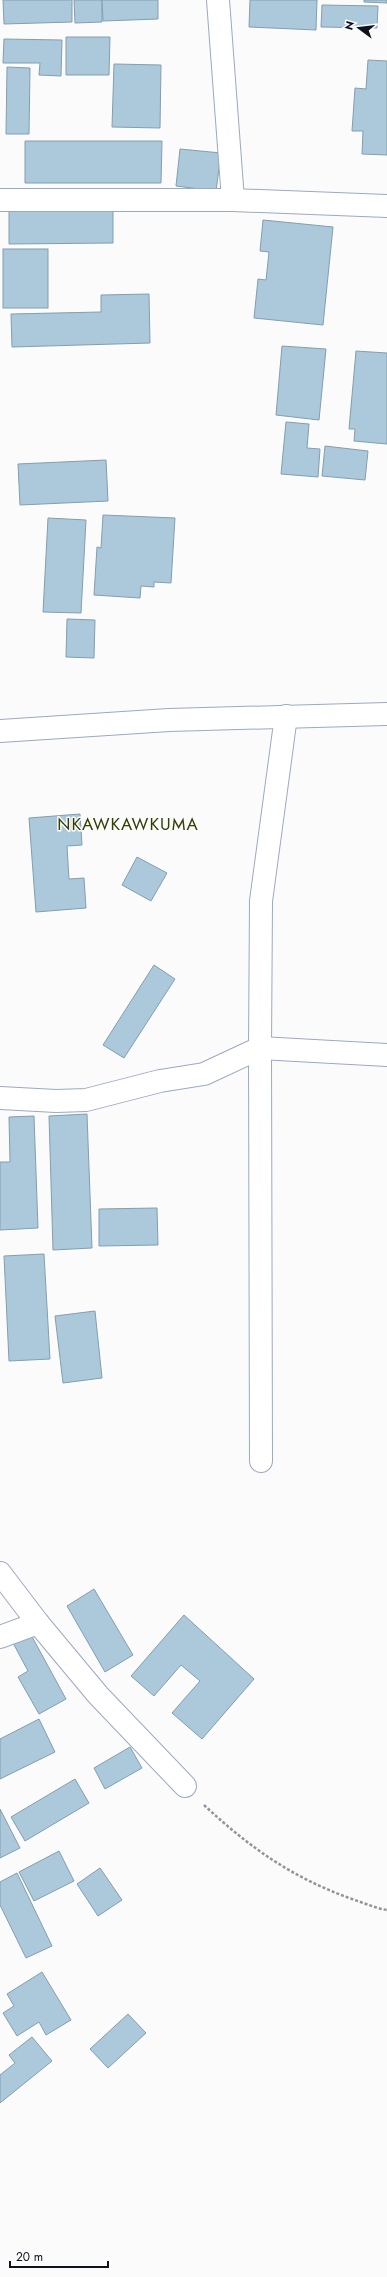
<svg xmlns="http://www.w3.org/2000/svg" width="387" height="2277" viewBox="0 0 387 2277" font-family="Jost,sans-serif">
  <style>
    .building { fill: #acc9db; stroke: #829eaf }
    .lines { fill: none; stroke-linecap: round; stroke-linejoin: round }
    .minor-casing { stroke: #9ba9c3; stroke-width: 24 }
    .path { stroke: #929498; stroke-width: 2.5; stroke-dasharray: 3 2; stroke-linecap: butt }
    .minor { stroke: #fff; stroke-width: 22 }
    .labels { text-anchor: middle; stroke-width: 3; stroke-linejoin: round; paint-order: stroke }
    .quarter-label { font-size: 17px; letter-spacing: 1px; fill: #313f04; stroke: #fbfbfb }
  </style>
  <rect width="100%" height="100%" fill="#fbfbfb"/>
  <g class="building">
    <polygon points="3,0 72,0 72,22 4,24"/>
    <polygon points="74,0 102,0 102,22 75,23"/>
    <polygon points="102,0 158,0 158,19 103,21"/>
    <polygon points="250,0 317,0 316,30 249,27"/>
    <polygon points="364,0 387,0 387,3 364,2"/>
    <polygon points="322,5 378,6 377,28 321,27"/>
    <polygon points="66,37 110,37 109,75 66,75"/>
    <polygon points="4,39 62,40 61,76 39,75 40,63 3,63"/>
    <polygon points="368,60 387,61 387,155 362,154 363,131 352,131 355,88 366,89"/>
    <polygon points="114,64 161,65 160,128 112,127"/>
    <polygon points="7,67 30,68 29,134 6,134"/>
    <polygon points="25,141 162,141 161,183 25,183"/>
    <polygon points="180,149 221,153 216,191 176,186"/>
    <polygon points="113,208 113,243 9,244 9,209"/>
    <polygon points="263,220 333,227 323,325 254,318 258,279 266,280 269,252 260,251"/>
    <rect x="3" y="249" width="45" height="59"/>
    <polygon points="149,294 150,343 12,347 11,314 101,312 101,295"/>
    <polygon points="282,346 326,349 319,420 276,415"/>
    <polygon points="356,351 387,353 387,444 354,441 355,429 349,429"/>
    <polygon points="286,422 309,424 307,448 320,449 318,477 281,474"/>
    <polygon points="325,446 368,451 365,480 322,476"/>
    <polygon points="106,460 108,501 20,505 18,464"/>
    <polygon points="103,515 175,518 171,583 154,582 154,587 141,586 140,598 94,595 97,547 101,548"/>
    <polygon points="48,518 86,520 81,613 43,612"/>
    <polygon points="67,619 95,620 94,658 66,657"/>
    <polygon points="80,814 82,845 67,846 69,879 84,878 86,908 36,912 29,818"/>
    <polygon points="137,857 167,873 151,901 122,885"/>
    <polygon points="154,965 175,979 124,1058 103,1045"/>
    <polygon points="87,1114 92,1248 53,1250 49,1116"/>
    <polygon points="34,1116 38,1228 0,1230 0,1162 10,1162 9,1117"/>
    <polygon points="157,1208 158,1245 99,1246 99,1209"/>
    <polygon points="44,1254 50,1359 9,1361 4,1256"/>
    <polygon points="95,1311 102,1378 63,1383 55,1316"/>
    <polygon points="94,1589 133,1655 105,1672 67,1606"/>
    <polygon points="184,1615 254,1679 202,1739 172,1713 200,1681 181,1665 154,1696 131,1676"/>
    <polygon points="30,1633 66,1699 39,1714 18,1677 28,1671 13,1643"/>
    <polygon points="39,1719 55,1752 0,1779 0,1739"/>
    <polygon points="130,1747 142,1768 105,1789 94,1768"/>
    <polygon points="75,1779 89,1803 25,1841 11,1817"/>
    <polygon points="0,1809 20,1848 0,1858"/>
    <polygon points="59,1851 74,1881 34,1901 19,1872"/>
    <polygon points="100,1868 122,1900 98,1916 77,1884"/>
    <polygon points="17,1873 52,1946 26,1958 0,1905 0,1882"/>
    <polygon points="42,1972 71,2020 46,2035 39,2022 17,2036 3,2013 14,2006 7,1994"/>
    <polygon points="128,2014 146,2033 108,2068 90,2049"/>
    <polygon points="32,2037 52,2061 0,2103 0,2075 15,2063 9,2055"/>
  </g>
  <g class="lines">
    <g class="minor-casing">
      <g id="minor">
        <polyline points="218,0 233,200 387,206"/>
        <polyline points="0,200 233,200"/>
        <polyline points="0,731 169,720 387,714"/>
        <polyline points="0,1098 56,1101 86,1100 160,1081 204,1074 260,1048 387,1055"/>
        <polyline points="261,1461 260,1048 261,901 286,716"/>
        <polyline points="0,1573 38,1623 98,1695 185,1786"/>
        <polyline points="0,1637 38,1623"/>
      </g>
    </g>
    <path class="path" d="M204,1805C250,1848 293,1878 352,1899C364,1903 375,1908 387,1910"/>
    <use href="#minor" class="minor"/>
  </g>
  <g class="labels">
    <g class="quarter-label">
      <text x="128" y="830">NKAWKAWKUMA</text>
    </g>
  </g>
  <g transform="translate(359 28) rotate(285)" stroke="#fbfbfb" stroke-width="3" paint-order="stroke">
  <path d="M0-3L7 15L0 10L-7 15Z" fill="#0d121b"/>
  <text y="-6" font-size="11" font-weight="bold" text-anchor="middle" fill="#0d121b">N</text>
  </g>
  <path d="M10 2261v6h98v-6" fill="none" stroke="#0d121b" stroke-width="2"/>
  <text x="16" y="2261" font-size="12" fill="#0d121b" stroke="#fbfbfb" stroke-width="3" paint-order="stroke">20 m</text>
</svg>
